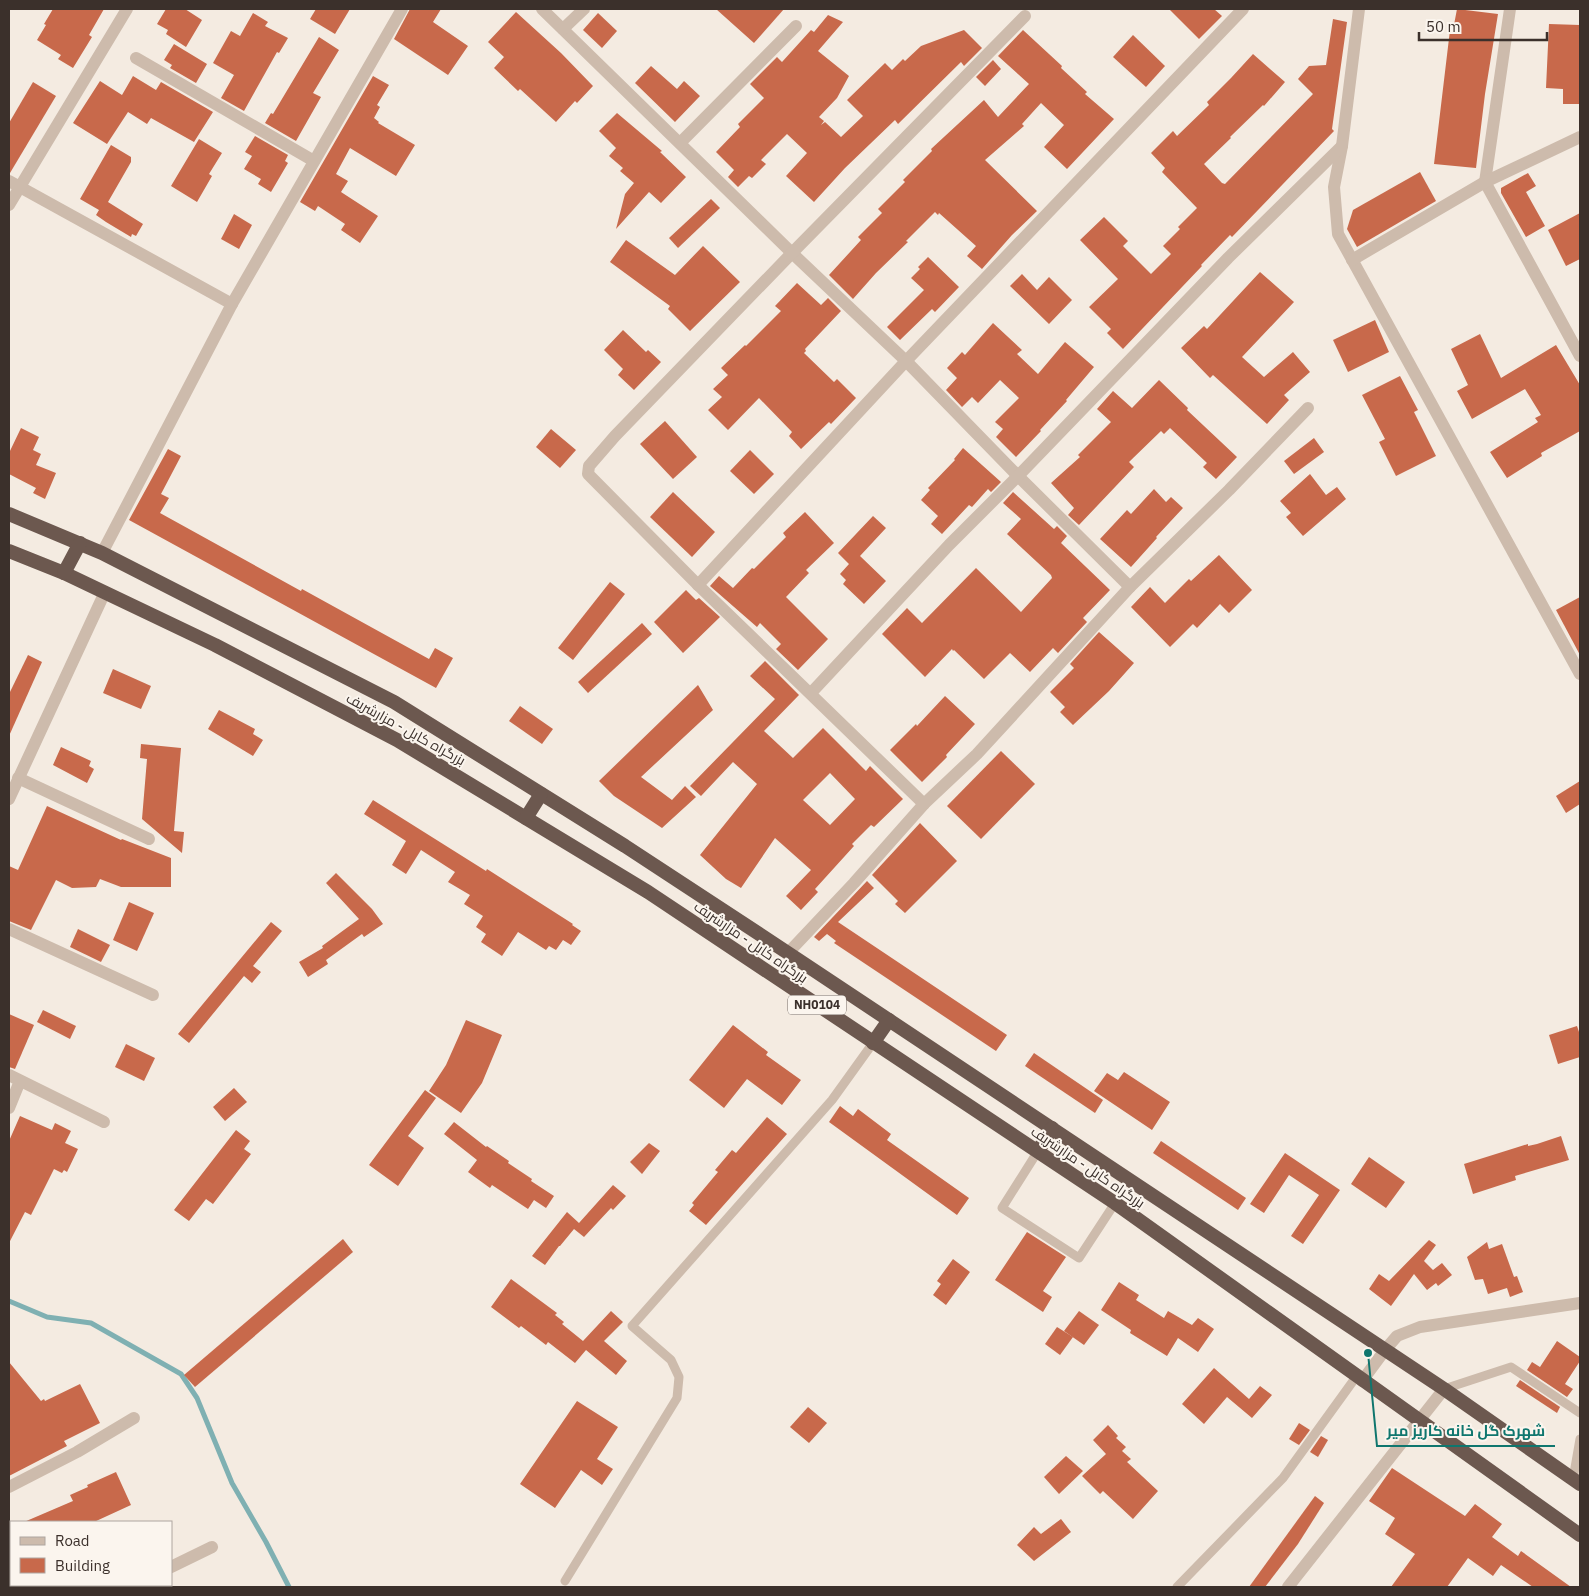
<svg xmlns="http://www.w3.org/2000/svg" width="1589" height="1596" viewBox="0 0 1589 1596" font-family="'IBM Plex Sans',Cairo,sans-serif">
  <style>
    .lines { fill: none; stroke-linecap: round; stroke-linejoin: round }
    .stream { stroke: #7fb0b2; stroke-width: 5 }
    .building { fill: #c8694b; fill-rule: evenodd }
    .service { stroke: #cdbbac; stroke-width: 9 }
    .minor { stroke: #cdbbac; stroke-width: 12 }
    .tertiary { stroke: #cdbbac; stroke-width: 12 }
    .trunk { stroke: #6c584f; stroke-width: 14 }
    .labels { text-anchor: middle; stroke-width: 4; stroke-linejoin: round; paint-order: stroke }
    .shield { fill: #fbf5ee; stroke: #756b66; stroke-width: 1 }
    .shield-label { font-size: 12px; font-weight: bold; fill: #3b302b }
    .street-label { font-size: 14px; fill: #3b302b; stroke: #fbf5ee }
    .leader { fill: none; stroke: #0f766e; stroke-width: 2 }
    .callout-dot { fill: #0f766e; stroke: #fbf5ee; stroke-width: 2 }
    .callout-label { font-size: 15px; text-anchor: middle; font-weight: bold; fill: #0f766e; stroke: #fbf5ee; stroke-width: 4; stroke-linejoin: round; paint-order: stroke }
  </style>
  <rect width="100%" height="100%" fill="#f4ebe1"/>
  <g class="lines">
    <polyline class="stream" points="9,1301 47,1317 91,1323 181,1374 197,1398 232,1483 266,1542 289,1587"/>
  </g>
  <g class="building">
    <polygon points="53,9 104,9 89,35 92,37 73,68 58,59 61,55 37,40 46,25 44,24"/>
    <polygon points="166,9 185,9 202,20 186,47 166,34 168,30 157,24"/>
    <polygon points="316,9 350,9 335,34 310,19"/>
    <polygon points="410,9 441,9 433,22 468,46 448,75 394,39"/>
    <polygon points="716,9 784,9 754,43"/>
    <polygon points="1169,9 1214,9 1222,16 1199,39"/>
    <polygon points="1457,9 1498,14 1485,94 1476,168 1434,164 1450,30 1453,30"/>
    <polygon points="516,12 561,53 593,86 577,103 575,101 556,122 520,89 518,91 494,68 504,57 488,42"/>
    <polygon points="253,13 268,22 265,26 288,38 279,53 277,52 244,111 221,98 234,75 213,63 231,31 240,36"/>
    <polygon points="598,13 617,31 602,48 583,30"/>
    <polygon points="828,15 843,22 818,51 849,76 837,98 819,117 824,121 821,125 825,122 841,137 863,116 847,100 885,63 892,70 903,59 905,61 921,46 964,30 982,48 964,66 961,62 898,124 895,120 845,168 814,202 786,176 807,153 787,134 761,160 766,164 752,178 749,176 738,187 728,177 734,170 716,152 740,127 738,124 764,98 750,84 777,57 782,62 811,30 814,32"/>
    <polygon points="1333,19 1347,22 1332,129 1334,131 1232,237 1230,235 1201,265 1202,266 1123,349 1107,333 1111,329 1089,307 1118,279 1080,240 1104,217 1128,241 1123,246 1151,274 1171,254 1163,246 1180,229 1178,227 1197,208 1162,172 1165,168 1151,153 1173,131 1177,136 1209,105 1207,102 1231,78 1253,54 1285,82 1264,106 1263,105 1230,137 1231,138 1204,164 1222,183 1225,184 1313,94 1298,79 1309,66 1326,65"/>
    <polygon points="1549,24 1580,25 1580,104 1563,104 1563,89 1546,88"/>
    <polygon points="1023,30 1062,66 1061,68 1087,92 1085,94 1114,119 1067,169 1044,147 1064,125 1041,103 1022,124 1024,126 985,160 1037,211 1012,235 982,269 967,256 976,246 939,213 938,215 935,212 906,241 908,242 876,273 853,299 829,275 861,240 858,237 882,213 878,209 905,182 903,180 932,151 931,149 984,100 998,117 1029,84 998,56"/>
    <polygon points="1133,35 1165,66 1146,87 1113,57"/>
    <polygon points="319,37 339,50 313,93 321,97 296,141 265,123 271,113 273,114"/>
    <polygon points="174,44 207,64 196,83 170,68 172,65 164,60"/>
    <polygon points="993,60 1001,69 985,86 976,77"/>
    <polygon points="651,66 677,89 684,81 700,96 675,122 635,83"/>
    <polygon points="133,76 156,90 161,82 213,112 194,142 151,118 147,124 128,112 107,144 73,123 100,81 122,95"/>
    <polygon points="373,76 389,85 377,105 380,107 374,118 379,122 378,123 415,145 396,176 350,148 336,174 348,181 341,192 378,216 360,243 341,230 345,224 318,206 315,211 300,202"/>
    <polygon points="33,82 56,96 10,173 9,173 9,123"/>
    <polygon points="617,113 662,151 660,152 686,177 661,203 649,192 616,229 625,194 634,183 620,171 623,168 609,156 616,148 599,131"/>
    <polygon points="255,136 288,155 285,161 288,163 271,192 258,184 261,179 244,169 252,156 245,152"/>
    <polygon points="199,139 222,153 209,174 212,176 197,202 171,186"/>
    <polygon points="111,145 131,157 131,162 108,202 143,224 136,236 132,234 131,237 106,222 96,215 99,210 80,199"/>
    <polygon points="1420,172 1436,201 1357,247 1347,229 1353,210"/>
    <polygon points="1528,173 1536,186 1526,192 1545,226 1526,237 1501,193 1501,188"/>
    <polygon points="711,199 720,208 678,248 669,238"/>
    <polygon points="1580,213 1580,259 1566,266 1548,230"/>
    <polygon points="234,214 252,225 239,249 221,239"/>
    <polygon points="626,240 675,275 703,246 740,282 690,331 668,309 670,306 610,262"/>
    <polygon points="928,257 959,287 935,312 932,309 900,340 887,327 924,290 911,278 920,269 918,267"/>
    <polygon points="1260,272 1294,302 1242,357 1264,377 1293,352 1310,372 1284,395 1289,400 1267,424 1213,375 1210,378 1181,348 1204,326 1207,329"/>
    <polygon points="1022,274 1037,290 1049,277 1072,300 1049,324 1010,286"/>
    <polygon points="797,283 821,305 828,298 841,311 805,349 806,351 804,353 834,382 837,379 856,398 831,424 829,422 801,449 789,436 792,432 759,398 728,430 708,410 722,397 713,389 728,375 721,368 745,345 746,346 781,311 775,306"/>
    <polygon points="1375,320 1389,352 1348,372 1333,340"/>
    <polygon points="993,323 1022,350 1017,354 1038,374 1065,342 1094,367 1066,400 1067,401 1040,430 1041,431 1016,457 996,437 1003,429 995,422 1019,398 1000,380 978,403 972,397 962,407 946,390 957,378 947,368 962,352 965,355"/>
    <polygon points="623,330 646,352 648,350 661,362 634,390 618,375 623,369 604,350"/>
    <polygon points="1480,334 1501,378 1556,345 1580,385 1580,431 1541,453 1542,456 1507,478 1490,452 1538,422 1535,418 1541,415 1525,389 1472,419 1457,391 1468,385 1451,349"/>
    <polygon points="1400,376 1418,410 1414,412 1436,456 1396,476 1379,442 1385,439 1362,395"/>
    <polygon points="1159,380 1188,408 1187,410 1237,457 1216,479 1203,467 1207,463 1170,428 1164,434 1161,431 1129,462 1134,467 1079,525 1068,515 1074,508 1051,483 1080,457 1078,455 1111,422 1097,409 1113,391 1132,408"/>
    <polygon points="665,421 697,457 673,479 640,444"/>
    <polygon points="21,428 39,437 33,450 41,454 36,465 56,473 45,499 33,493 36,488 9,474 9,453"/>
    <polygon points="551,429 576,450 560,468 536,447"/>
    <polygon points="1314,438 1324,452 1294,474 1284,461"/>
    <polygon points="963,448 1001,482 991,492 988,489 972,507 969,505 942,534 931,524 938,516 921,500 930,490 928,488 955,460 954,459"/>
    <polygon points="168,449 181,456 161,494 169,498 160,513 301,591 302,589 429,659 435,648 453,658 436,688 129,520"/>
    <polygon points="750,450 774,474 754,494 730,471"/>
    <polygon points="1310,474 1326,495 1337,487 1346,499 1303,536 1286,517 1291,513 1280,501"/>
    <polygon points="1154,489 1166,502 1171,497 1183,508 1156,537 1157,538 1131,567 1100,539 1127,510 1131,514"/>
    <polygon points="673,492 715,532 692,557 650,517"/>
    <polygon points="1013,492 1054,529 1057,526 1067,536 1061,543 1110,590 1083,618 1087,622 1058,653 1053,648 1030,672 1010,653 984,679 954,650 953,651 952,649 925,677 882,634 907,608 922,623 976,568 1021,612 1052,578 1051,575 1007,534 1021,519 1003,503"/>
    <polygon points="805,512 834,543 806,570 809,573 786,597 828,639 798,670 776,649 781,644 760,623 757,627 710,586 719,576 733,588 752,568 754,569 786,537 783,533"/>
    <polygon points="873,516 886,528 860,556 886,581 864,604 843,584 846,580 840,574 849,564 838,553"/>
    <polygon points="1219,555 1252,590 1229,613 1220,604 1197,628 1193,624 1170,647 1131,607 1150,587 1165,603 1189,579 1191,581"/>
    <polygon points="610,582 625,594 573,660 558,648"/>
    <polygon points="686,590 696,600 699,598 720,617 683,653 654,622"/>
    <polygon points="1580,597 1580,655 1556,610"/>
    <polygon points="642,623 652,634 588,693 578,682"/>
    <polygon points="1099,632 1134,663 1109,691 1073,725 1060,712 1065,707 1050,692 1074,668 1070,664"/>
    <polygon points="28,655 42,662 9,736 9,694"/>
    <path d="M765,661L799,695L764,731L793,758L823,728L866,771L870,766L903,799L874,827L871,825L852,844L854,846L815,889L818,892L801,910L786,896L811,870L775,838L741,888L726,879L700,855L757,784L733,762L701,796L690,786L775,699L750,676ZM830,773L855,799L830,825L803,800Z"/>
    <polygon points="113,669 151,686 141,709 103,693"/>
    <polygon points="698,685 713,710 641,777 672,800 685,786 696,797 662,828 614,796 599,781"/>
    <polygon points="945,696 975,724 946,755 947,757 922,782 890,750 916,724 917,726"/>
    <polygon points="520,706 553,729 542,744 509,721"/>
    <polygon points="219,710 255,729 253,734 263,740 253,756 208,729"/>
    <polygon points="141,744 181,748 174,831 184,832 182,853 142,819 147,759 140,758"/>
    <polygon points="61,747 91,761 89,766 94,769 87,783 53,765"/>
    <polygon points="1001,751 1035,784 981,839 947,806"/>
    <polygon points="1580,781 1580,804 1566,813 1556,796"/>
    <polygon points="373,800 486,871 487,869 573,924 572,925 581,931 571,945 563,940 556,950 549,946 546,950 518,932 502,956 481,942 486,934 476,927 483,916 464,904 470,895 448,882 455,872 421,850 406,874 392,865 406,841 364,814"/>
    <polygon points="47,806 121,840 122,839 171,858 171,887 121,887 100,879 96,887 72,888 56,880 31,930 9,921 9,866 18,870"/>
    <polygon points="920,823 957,861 905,913 895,904 898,901 872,875"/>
    <polygon points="336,873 372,909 383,924 364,937 362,934 326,960 328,964 308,977 299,962 323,948 322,946 359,919 326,883"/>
    <polygon points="867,881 874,888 838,922 1007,1035 996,1051 834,943 836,941 827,934 819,941 814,937"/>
    <polygon points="129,902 154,913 137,951 113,940"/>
    <polygon points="271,922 282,931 253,966 261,972 252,983 244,976 189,1043 178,1034"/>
    <polygon points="78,929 110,945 101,962 70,947"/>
    <polygon points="43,1010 76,1026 70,1039 37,1022"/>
    <polygon points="9,1014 34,1025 15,1069 9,1067"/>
    <polygon points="466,1020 502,1035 482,1083 461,1113 429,1091 446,1065"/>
    <polygon points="733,1025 768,1052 766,1055 801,1080 782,1105 747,1079 724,1108 689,1080"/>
    <polygon points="1577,1026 1580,1035 1580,1057 1558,1064 1549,1035"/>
    <polygon points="126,1044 155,1058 144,1081 115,1067"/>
    <polygon points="1034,1053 1103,1100 1095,1113 1025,1066"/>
    <polygon points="1124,1072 1170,1102 1152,1130 1094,1091 1107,1073 1118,1080"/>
    <polygon points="234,1088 247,1102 225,1121 213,1107"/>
    <polygon points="425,1090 436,1098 408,1136 424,1148 398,1186 369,1165"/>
    <polygon points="840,1106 853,1116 858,1109 891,1134 887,1140 969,1198 957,1215 829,1122"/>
    <polygon points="20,1116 52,1130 55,1123 71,1131 65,1143 78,1149 67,1172 64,1170 62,1173 54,1169 31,1215 25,1212 9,1243 9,1141"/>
    <polygon points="767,1117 787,1134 706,1225 689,1211 694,1205 692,1203 718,1172 715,1170 732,1150 736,1153"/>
    <polygon points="454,1122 486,1147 487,1146 509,1161 508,1163 532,1179 531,1181 554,1196 546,1208 534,1200 528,1209 492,1185 490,1188 468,1172 477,1160 444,1134"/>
    <polygon points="236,1130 250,1141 244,1149 251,1154 213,1204 206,1199 189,1221 174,1210"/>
    <polygon points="1561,1136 1569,1160 1515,1176 1516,1180 1473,1194 1464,1164 1515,1148 1528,1144 1528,1146 1537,1144"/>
    <polygon points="1161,1141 1246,1198 1238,1210 1153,1153"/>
    <polygon points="649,1143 660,1151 642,1174 630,1162"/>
    <polygon points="1285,1153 1340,1190 1303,1244 1291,1236 1319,1195 1289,1175 1264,1213 1250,1204"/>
    <polygon points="1369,1157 1405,1182 1386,1208 1351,1184"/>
    <polygon points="613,1185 626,1196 613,1210 611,1208 584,1237 574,1229 560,1246 559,1246 545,1265 532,1256 567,1212 579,1223"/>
    <polygon points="1027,1232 1066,1257 1043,1291 1052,1297 1043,1312 995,1280"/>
    <polygon points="343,1239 353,1252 195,1387 184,1375"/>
    <polygon points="1429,1240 1436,1245 1424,1261 1433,1270 1442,1263 1452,1275 1438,1286 1436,1283 1427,1290 1414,1274 1391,1306 1369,1289 1379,1274 1389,1281"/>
    <polygon points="1487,1242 1489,1249 1502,1244 1514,1277 1517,1276 1523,1292 1510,1297 1507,1288 1488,1294 1483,1279 1475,1280 1467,1257"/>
    <polygon points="953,1259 970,1272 946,1305 933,1295 941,1284 937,1281"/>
    <polygon points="511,1279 557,1313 555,1315 564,1322 562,1324 583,1341 611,1311 623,1322 604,1341 627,1361 616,1375 586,1350 575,1363 548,1342 546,1345 521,1326 519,1328 491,1307"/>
    <polygon points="1119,1282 1139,1295 1136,1300 1164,1318 1168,1311 1192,1325 1198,1318 1214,1329 1198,1352 1178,1338 1167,1356 1130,1333 1131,1330 1101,1310"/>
    <polygon points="1079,1311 1099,1325 1084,1345 1064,1331"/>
    <polygon points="1057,1327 1073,1337 1060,1355 1045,1344"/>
    <polygon points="1557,1341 1580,1357 1580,1361 1565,1384 1573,1389 1567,1397 1527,1370 1532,1362 1540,1367"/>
    <polygon points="9,1362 41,1401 44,1399 45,1401 80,1384 100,1423 64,1441 67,1446 9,1476"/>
    <polygon points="1214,1368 1249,1399 1260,1386 1272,1395 1252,1418 1227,1397 1204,1424 1182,1404"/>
    <polygon points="1520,1380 1560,1407 1557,1413 1516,1386"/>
    <polygon points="577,1401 618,1427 597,1459 613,1469 602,1485 581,1470 555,1508 520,1484"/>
    <polygon points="808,1407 827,1423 809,1443 790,1427"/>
    <polygon points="1299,1423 1310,1430 1299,1445 1289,1439"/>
    <polygon points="1108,1425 1118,1436 1116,1438 1126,1447 1122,1451 1131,1459 1127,1462 1158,1491 1133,1519 1103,1491 1100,1494 1082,1476 1106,1454 1093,1440"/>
    <polygon points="1321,1436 1328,1440 1318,1457 1310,1452"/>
    <polygon points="1066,1456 1083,1471 1059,1494 1044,1477"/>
    <polygon points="1392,1468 1465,1516 1475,1504 1502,1524 1492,1537 1518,1556 1521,1551 1571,1587 1533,1587 1501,1565 1493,1576 1468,1558 1447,1587 1391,1587 1415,1554 1385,1534 1395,1518 1369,1501"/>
    <polygon points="116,1472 131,1505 94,1522 24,1522 73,1501 70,1495 88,1487 87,1485"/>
    <polygon points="1315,1496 1324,1503 1298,1544 1265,1587 1249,1587"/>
    <polygon points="1061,1519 1071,1532 1034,1561 1017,1545 1034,1527 1041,1534"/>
  </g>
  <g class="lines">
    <g class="service">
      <polyline points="1038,1151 1002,1208 1079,1258 1115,1203"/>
      <polyline points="1444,1389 1511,1367 1580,1413"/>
      <polyline points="1573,1479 1580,1439"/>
      <polyline points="565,1581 677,1398 679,1377 671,1360 632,1326 832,1100 873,1043"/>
      <polyline points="1177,1587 1283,1478 1356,1377"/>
    </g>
    <g class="minor">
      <polyline points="542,9 792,253 906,361 1018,476 1130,587"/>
      <polyline points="1359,9 1342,146 1334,187 1338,234 1580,674"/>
      <polyline points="1510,9 1485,182 1580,356"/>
      <polyline points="563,29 584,9"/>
      <polyline points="136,58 314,161"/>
      <polyline points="680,143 796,26"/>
      <polyline points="9,181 232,304"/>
      <polyline points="9,205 127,9"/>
      <polyline points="1352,260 1485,182 1580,137"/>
      <polyline points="102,553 232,304 402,9"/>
      <polyline points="698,585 906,361 1243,9"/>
      <polyline points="811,693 949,545 1018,476 1228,258 1342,146"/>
      <polyline points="18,778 149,839"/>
      <polyline points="9,799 105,592"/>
      <polyline points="924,804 698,585 588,474 589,466 615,436 792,253 1025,16"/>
      <polyline points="9,929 153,995"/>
      <polyline points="788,953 854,883 924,804 977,754 1130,587 1229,490 1308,408"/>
      <polyline points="9,1075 104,1122"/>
      <polyline points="9,1108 20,1081"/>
      <polyline points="9,1487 77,1452 134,1418"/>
      <polyline points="171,1567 212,1547"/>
      <polyline points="130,1587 135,1585"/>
    </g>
    <g class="tertiary">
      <polyline points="1362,1381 1385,1350 1397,1336 1420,1327 1580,1303"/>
      <polyline points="1288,1587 1444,1389"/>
    </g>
    <g class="trunk">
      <polyline points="9,514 102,553 394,702 625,846 788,953 1444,1389 1580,1484"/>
      <polyline points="9,551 64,573 215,645 397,740 648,892 1115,1203 1580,1535"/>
      <polyline points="64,573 80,543"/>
      <polyline points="526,818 541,794"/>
      <polyline points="873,1043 889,1020"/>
      <polyline points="1038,1151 1052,1128"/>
    </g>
  </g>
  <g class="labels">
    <rect class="shield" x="788" y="995.5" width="58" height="19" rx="4"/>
    <g class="shield-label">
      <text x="817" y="1009">NH0104</text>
    </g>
    <g class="street-label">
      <text transform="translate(406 729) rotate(29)" y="5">بزرگراه کابل - مزارشریف</text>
      <text transform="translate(751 942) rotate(34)" y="5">بزرگراه کابل - مزارشریف</text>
      <text transform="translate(1088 1167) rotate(34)" y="5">بزرگراه کابل - مزارشریف</text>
    </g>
  </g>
  <path class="leader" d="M1368 1353L1377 1446H1555"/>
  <circle class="callout-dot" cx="1368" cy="1353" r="5"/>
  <g class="callout-label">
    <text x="1466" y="1436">شهرک گل خانه کاریز میر</text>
  </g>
  <rect width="1589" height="1596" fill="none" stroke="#3b302b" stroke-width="20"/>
  <rect x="10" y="1521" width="162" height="65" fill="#fbf5ee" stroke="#aea6a0"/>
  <rect x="20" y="1537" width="25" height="8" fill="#cdbbac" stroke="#aea6a0"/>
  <text x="55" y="1546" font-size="15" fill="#3b302b">Road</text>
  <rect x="20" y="1558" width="25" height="15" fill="#c8694b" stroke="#aea6a0"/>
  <text x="55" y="1571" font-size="15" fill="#3b302b">Building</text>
  <path d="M1419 32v8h128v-8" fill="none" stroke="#3b302b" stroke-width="2.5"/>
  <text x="1426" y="32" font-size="15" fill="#3b302b" stroke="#fbf5ee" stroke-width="4" paint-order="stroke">50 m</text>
</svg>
